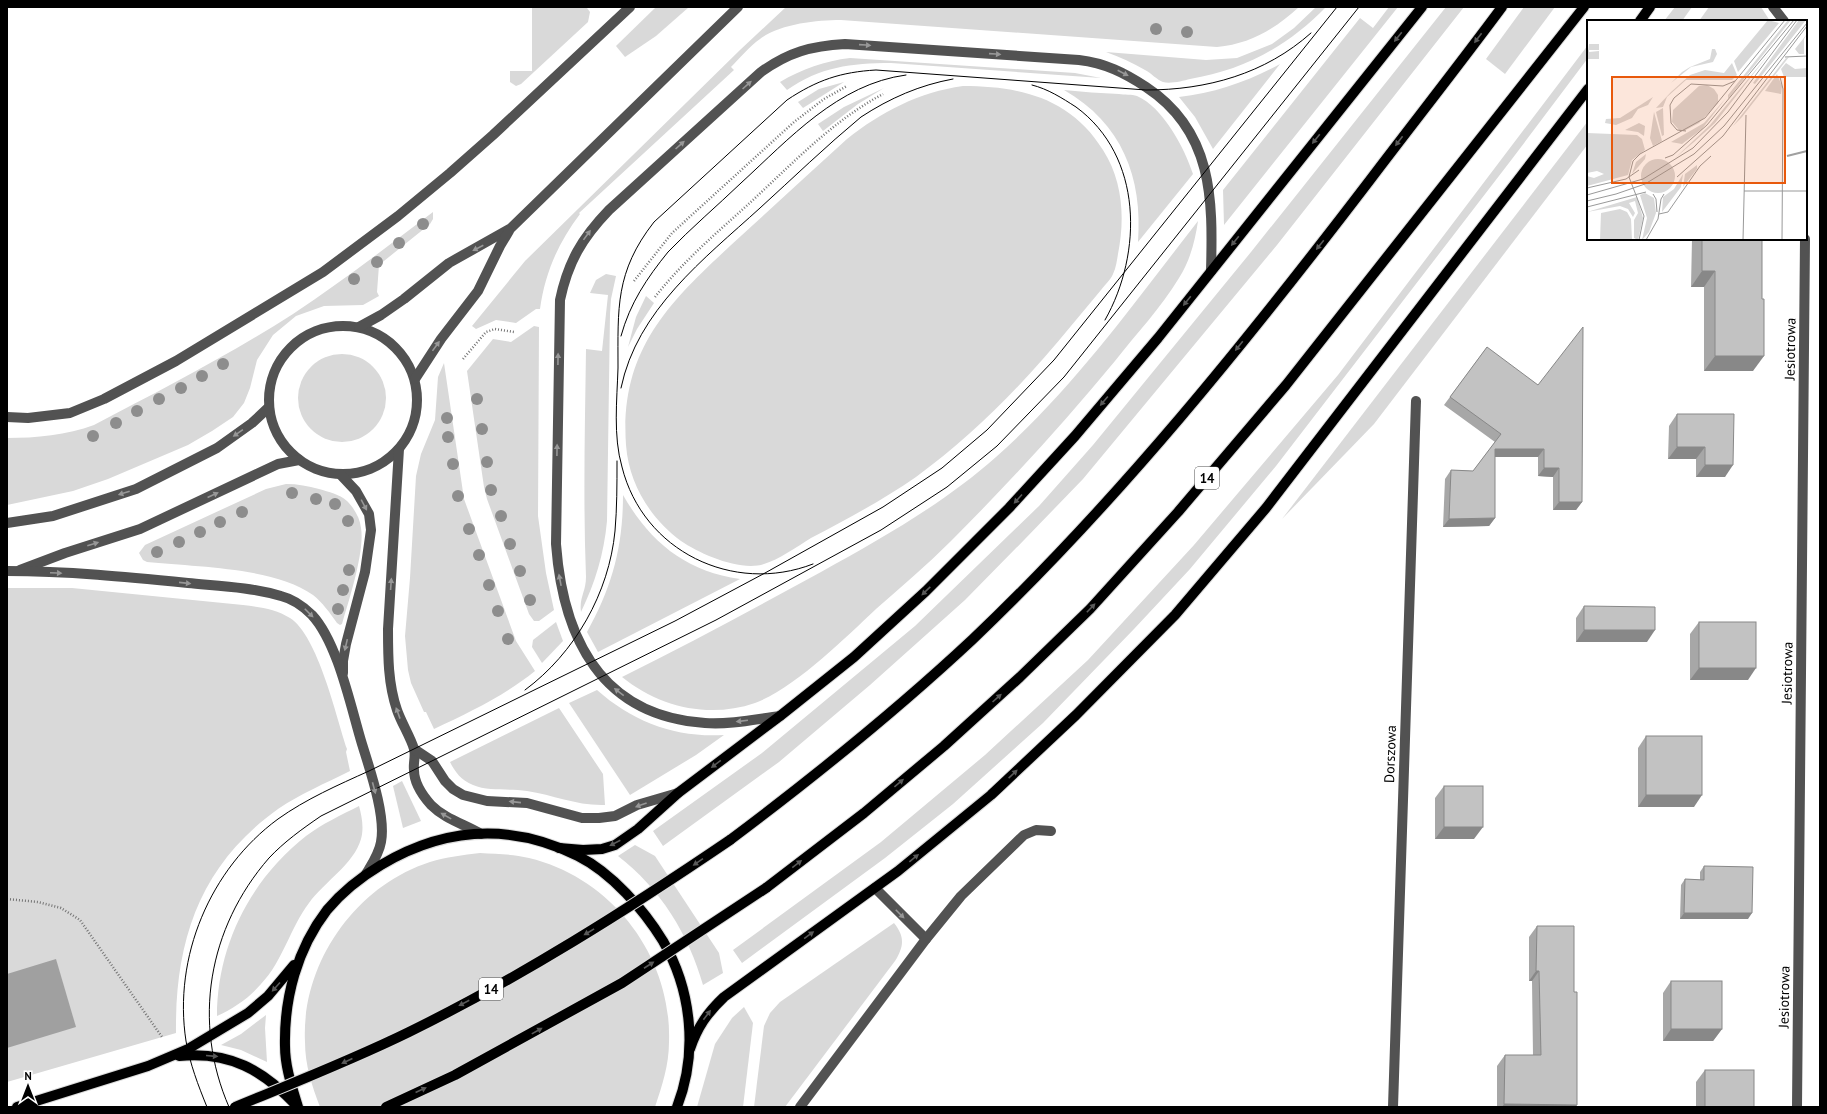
<svg xmlns="http://www.w3.org/2000/svg" width="1827" height="1114" viewBox="0 0 1827 1114" font-family="'PT Sans',sans-serif">
  <style>
    .green { fill: #d9d9d9 }
    .water { fill: #a0a0a0 }
    .lines { fill: none; stroke-linecap: round; stroke-linejoin: round }
    .major-casing { stroke: #dbdbdb; stroke-width: 12 }
    .path { stroke: #747474; stroke-width: 2.5; stroke-dasharray: 1 2; stroke-linecap: butt }
    .minor { stroke: #525252; stroke-width: 10 }
    .major { stroke: #000; stroke-width: 10 }
    .tram { stroke: #000; stroke-width: 1 }
    .major-bridge-casing { stroke: #dbdbdb; stroke-width: 12; stroke-linecap: butt }
    .major-bridge { stroke: #000; stroke-width: 10 }
    .tree { fill: #8d8d8d }
    .wall { fill: #a7a7a7 }
    .shaded-wall { fill: #888 }
    .building { fill: #c2c2c2; stroke: #888 }
    .oneway { fill: #595959 }
    .oneway2 { fill: #979797 }
    .labels { text-anchor: middle; stroke-width: 3; stroke-linejoin: round; paint-order: stroke }
    .shield { fill: #fff; stroke: #4c4c4c; stroke-width: 1 }
    .shield-label { font-size: 13px; font-weight: bold; fill: #000 }
    .street-label { font-size: 14px; fill: #000; stroke: #fff }
    .inset-river { fill: none; stroke: #a0a0a0; stroke-width: 2 }
    .inset-road { fill: none; stroke: #999; stroke-width: 1 }
    .view { fill: #e8590c; fill-opacity: 0.15; stroke: #e8590c; stroke-width: 2 }
    .inset-edge { fill: none; stroke: #000; stroke-width: 2 }
  </style>
  <rect width="100%" height="100%" fill="#fff"/>
  <g class="green">
    <polygon points="532,7 587,8 590,12 588,22 521,84 516,86 510,82 510,71 532,71"/>
    <polygon points="656,7 689,7 656,36 625,57 616,46"/>
    <path d="M786,7H1299C1275,29 1250,44 1217,47L841,20C816,20 780,24 760,39C750,46 740,58 731,67L734,70L579,213L580,214C558,243 545,273 540,309H536L516,323L496,320L476,329L472,326L525,261L740,50Z"/>
    <path d="M1316,7H1326C1288,46 1244,70 1190,79C1183,81 1170,84 1163,82C1157,80 1151,73 1145,70C1133,63 1120,57 1106,52L1206,60L1237,58L1272,44L1294,28Z"/>
    <polygon points="1389,7 1398,7 1224,225 1223,190 1360,18 1373,28"/>
    <polygon points="1446,7 1464,7 1277,245 1083,479 1025,539 965,600 870,685 779,762 663,846 653,831 762,753 915,626 1039,506 1093,445 1251,252"/>
    <polygon points="1524,7 1555,7 1505,74 1486,59"/>
    <polygon points="1675,7 1692,7 1682,21 1664,21"/>
    <polygon points="1709,7 1761,7 1770,21 1699,21"/>
    <polygon points="1588,45 1588,58 1512,159 1276,466 1190,569 1134,629 1043,723 953,804 885,858 742,963 733,950 881,842 985,755 1088,660 1194,545 1338,375"/>
    <path d="M850,58L1075,73L1101,78L891,63C851,63 820,67 787,90L780,82C802,69 825,61 850,58Z"/>
    <path d="M1280,64L1213,149L1195,117L1179,97C1215,93 1249,81 1280,64Z"/>
    <polygon points="844,82 803,108 798,102 819,89"/>
    <path d="M963,86C1020,86 1071,98 1103,150C1123,181 1125,219 1118,254C1117,260 1116,268 1113,274C1111,279 1105,285 1101,290C1091,302 1081,314 1071,326C1025,382 975,434 916,477C883,500 847,519 811,538C798,546 778,560 764,564C741,572 700,554 681,541C650,518 629,484 626,445C619,345 675,297 742,235C777,203 812,171 847,139C881,112 919,92 963,86Z"/>
    <polygon points="884,88 858,104 823,131 818,124 844,107"/>
    <path d="M1064,90C1082,92 1101,93 1119,94C1124,95 1132,94 1137,96C1163,107 1185,149 1193,174L1138,242C1143,178 1122,123 1064,90Z"/>
    <polygon points="1588,121 1588,144 1374,424 1282,519"/>
    <path d="M433,212V219L430,224L379,265L377,292L379,296L363,305L324,306L296,316L273,335L257,360L250,388L244,403L233,417L212,431L188,445L108,479L73,491L7,505V438C36,438 67,435 94,425C161,390 229,355 293,314C341,282 387,247 433,212Z"/>
    <path d="M1198,221C1195,241 1190,261 1179,278C1161,308 1136,334 1115,361C1063,424 1008,484 951,541C927,565 901,587 876,609C844,639 795,688 755,703C709,719 659,707 622,677C689,644 755,608 821,572C882,538 943,504 996,457C1074,388 1134,303 1198,221Z"/>
    <path d="M606,274L616,276L611,299L610,314L607,521C604,554 595,583 581,612C579,597 586,592 586,577C583,501 585,425 586,349L602,351L608,295L590,293L596,280Z"/>
    <polygon points="646,296 654,303 637,329 628,347 636,317"/>
    <polygon points="534,326 539,327 538,516 546,573 554,610 539,621 534,621 529,614 487,499 484,487 467,371 493,339 511,342"/>
    <circle cx="342" cy="398" r="44"/>
    <path d="M444,363L464,499L516,641L535,671C504,696 470,712 434,729L426,712H424L411,683L408,670L405,636L410,578L416,476L421,454L435,420L438,377Z"/>
    <path d="M286,484C298,484 308,486 319,489C329,492 339,494 347,501C354,508 360,518 361,528C365,551 349,600 342,624L340,625L337,623C330,613 322,602 313,595C274,567 195,567 147,562L143,560L139,553L145,545L266,489Z"/>
    <path d="M623,495C650,542 685,571 740,579L598,652L587,632C612,587 623,547 623,495Z"/>
    <path d="M7,588H72L243,605C259,607 276,609 290,618C318,636 336,716 347,749L346,752L350,771C326,783 300,794 278,809C200,865 175,940 176,1033L7,1082Z"/>
    <polygon points="556,622 563,641 542,663 532,647 533,640"/>
    <path d="M597,690C633,722 676,738 724,735L696,755L630,795L569,703Z"/>
    <path d="M559,708L603,774L605,805C577,806 554,795 527,791C510,788 489,792 473,785C461,780 455,772 450,762Z"/>
    <polygon points="402,781 421,821 403,828 393,786"/>
    <path d="M359,806C362,817 364,828 361,839C354,864 324,882 309,903C290,928 283,961 261,984C248,999 234,1008 217,1016C217,946 250,880 306,836C322,824 341,815 359,806Z"/>
    <path d="M635,845L655,856L719,953L723,973L703,985C689,935 660,888 618,856Z"/>
    <path d="M480,853C497,854 513,854 529,858C612,878 672,956 669,1042C669,1065 662,1086 655,1107H320C312,1086 305,1065 305,1042C301,964 355,886 430,862C446,857 463,855 480,853Z"/>
    <path d="M894,923C905,937 904,946 895,961L785,1107H754L764,1026L770,1013L780,1002Z"/>
    <polygon points="744,1007 753,1023 743,1107 697,1107 715,1044 732,1018"/>
    <polygon points="266,1015 265,1028 267,1062 241,1050 221,1045 241,1034"/>
  </g>
  <polygon class="water" points="56,959 76,1027 7,1048 7,974"/>
  <g class="lines">
    <g class="major-casing">
      <g id="major">
        <polyline points="1640,21 1650,7"/>
        <path d="M730,840C814,777 896,711 973,639C1119,500 1247,341 1370,180C1414,122 1459,65 1502,7"/>
        <polyline points="559,848 583,850 602,849 615,845 638,829 678,793 780,716 854,657 926,591 1009,508 1075,436 1158,338 1422,7"/>
        <polyline points="766,888 864,813 944,746 1020,677 1090,609 1178,512 1286,385 1584,7"/>
        <path d="M690,1049C697,1028 707,1013 724,997L898,871L991,795L1076,715L1175,615L1266,508L1588,89"/>
        <path d="M179,1056C230,1051 263,1070 297,1106"/>
        <polyline points="17,1107 148,1066 188,1049 248,1013 268,996 294,965"/>
        <path d="M298,1107C292,1087 285,1067 285,1046C284,998 297,949 327,910C342,892 361,877 381,865C445,827 511,823 578,856C612,873 644,910 663,941C692,991 698,1053 677,1107"/>
      </g>
    </g>
    <g class="path">
      <polyline points="634,281 672,233 794,122 824,99 847,86"/>
      <path d="M655,297C684,260 720,230 754,199C795,161 834,120 883,94"/>
      <polyline points="463,359 486,332 495,329 514,332"/>
      <polyline points="7,899 38,902 61,908 80,920 162,1037"/>
    </g>
    <g class="minor">
      <polyline points="1773,7 1784,21"/>
      <circle cx="343" cy="400" r="74"/>
      <polyline points="359,327 381,315 404,299 449,263 511,228 738,7"/>
      <polyline points="415,379 441,339 478,291 500,246 509,231"/>
      <polyline points="7,417 28,418 70,413 104,399 176,361 323,272 398,216 450,173 493,135 630,7"/>
      <path d="M399,449L388,629C388,656 388,684 397,710C401,722 411,738 414,749C416,756 413,763 414,770C414,783 423,796 431,805C445,819 464,824 481,834"/>
      <polyline points="340,474 356,491 369,514 371,530 365,572 346,644 343,661 343,673"/>
      <polyline points="7,523 53,516 136,489 217,448 252,423 268,408"/>
      <polyline points="20,570 65,553 140,529 278,464 299,460"/>
      <path d="M7,571C67,571 128,577 188,583C219,586 251,587 281,596C293,599 304,607 312,615C338,643 351,708 362,744C370,770 386,816 381,842C379,854 372,864 366,874"/>
      <path d="M780,716C756,719 730,725 705,723C601,716 563,638 556,544L560,300C568,262 582,238 609,210L761,72C789,52 811,46 845,44L1079,60C1105,63 1125,73 1146,87C1213,131 1213,199 1211,271"/>
      <polyline points="414,749 432,761 445,781 453,789 463,795 487,801 527,803 582,818 599,818 615,816 637,805 678,793"/>
      <polyline points="875,888 926,939"/>
      <polyline points="800,1107 926,939 961,896 1024,835 1036,830 1051,831"/>
      <polyline points="1393,1107 1416,401"/>
      <polyline points="1797,1107 1805,239"/>
    </g>
    <use href="#major" class="major"/>
    <g class="tram">
      <path d="M1032,85C1048,89 1062,98 1076,107C1143,156 1143,253 1105,320"/>
      <path d="M621,336C630,303 647,278 668,252C691,228 717,206 741,183C789,139 838,84 906,75"/>
      <path d="M621,388C637,310 704,259 760,208C793,178 826,146 861,117C890,98 920,85 953,79"/>
      <path d="M813,564C733,595 643,551 622,467C613,436 617,400 618,368C618,308 615,272 654,222L787,100C817,80 841,72 876,70L1146,90C1207,90 1265,74 1311,33"/>
      <path d="M525,690C575,653 609,593 615,531C617,508 617,485 617,461"/>
      <path d="M207,1107C198,1085 190,1064 186,1041C173,957 210,869 278,819C306,799 338,785 369,771L675,621L765,573L883,507L942,468L987,430L1054,360L1337,7"/>
      <path d="M229,1107C192,1022 208,928 269,858C284,842 302,829 321,816L716,620L881,530L947,487L997,446L1064,377L1359,7"/>
    </g>
    <g class="major-bridge-casing">
      <g id="major-bridge">
        <path d="M235,1107C293,1083 352,1060 409,1032C521,977 627,910 730,840"/>
        <polyline points="386,1107 455,1075 622,983 766,888"/>
      </g>
    </g>
    <use href="#major-bridge" class="major-bridge"/>
  </g>
  <g class="tree">
    <circle cx="1156" cy="29" r="6"/>
    <circle cx="1187" cy="32" r="6"/>
    <circle cx="423" cy="224" r="6"/>
    <circle cx="399" cy="243" r="6"/>
    <circle cx="377" cy="262" r="6"/>
    <circle cx="354" cy="279" r="6"/>
    <circle cx="223" cy="364" r="6"/>
    <circle cx="202" cy="376" r="6"/>
    <circle cx="181" cy="388" r="6"/>
    <circle cx="159" cy="399" r="6"/>
    <circle cx="477" cy="399" r="6"/>
    <circle cx="137" cy="411" r="6"/>
    <circle cx="447" cy="418" r="6"/>
    <circle cx="116" cy="423" r="6"/>
    <circle cx="482" cy="429" r="6"/>
    <circle cx="93" cy="436" r="6"/>
    <circle cx="448" cy="437" r="6"/>
    <circle cx="487" cy="462" r="6"/>
    <circle cx="453" cy="464" r="6"/>
    <circle cx="491" cy="490" r="6"/>
    <circle cx="292" cy="493" r="6"/>
    <circle cx="458" cy="496" r="6"/>
    <circle cx="316" cy="499" r="6"/>
    <circle cx="335" cy="504" r="6"/>
    <circle cx="242" cy="512" r="6"/>
    <circle cx="501" cy="516" r="6"/>
    <circle cx="348" cy="521" r="6"/>
    <circle cx="220" cy="522" r="6"/>
    <circle cx="469" cy="529" r="6"/>
    <circle cx="200" cy="532" r="6"/>
    <circle cx="179" cy="542" r="6"/>
    <circle cx="510" cy="544" r="6"/>
    <circle cx="157" cy="552" r="6"/>
    <circle cx="479" cy="555" r="6"/>
    <circle cx="349" cy="570" r="6"/>
    <circle cx="520" cy="571" r="6"/>
    <circle cx="489" cy="585" r="6"/>
    <circle cx="343" cy="590" r="6"/>
    <circle cx="530" cy="600" r="6"/>
    <circle cx="338" cy="609" r="6"/>
    <circle cx="498" cy="611" r="6"/>
    <circle cx="508" cy="639" r="6"/>
  </g>
  <g class="wall">
    <polygon points="1692,239 1762,239 1753,371 1704,371 1704,287 1691,287"/>
    <polygon points="1487,347 1582,502 1576,510 1553,510 1553,477 1538,476 1538,457 1495,457 1495,518 1489,526 1443,527 1445,479 1451,470 1473,471 1495,442 1444,405"/>
    <polygon points="1677,414 1734,414 1725,477 1696,477 1696,459 1668,459 1669,426"/>
    <polygon points="1584,606 1647,642 1576,642 1576,618"/>
    <polygon points="1699,622 1748,680 1690,680 1690,634"/>
    <polygon points="1646,736 1694,807 1638,807 1638,748"/>
    <polygon points="1444,786 1474,839 1435,839 1435,798"/>
    <polygon points="1704,866 1748,919 1680,919 1681,885 1685,879 1700,880 1700,872"/>
    <polygon points="1537,926 1574,992 1577,1105 1575,1107 1497,1107 1497,1066 1505,1055 1533,1055 1532,981 1529,981 1529,937"/>
    <polygon points="1671,981 1722,1029 1713,1041 1663,1041 1663,993"/>
    <polygon points="1705,1070 1754,1107 1696,1107 1696,1082"/>
  </g>
  <g class="shaded-wall">
    <polygon points="1702,271 1715,271 1704,287 1691,287"/>
    <polygon points="1715,356 1764,356 1753,371 1704,371"/>
    <polygon points="1677,447 1705,447 1696,459 1668,459"/>
    <polygon points="1495,449 1544,449 1538,457 1489,457"/>
    <polygon points="1705,465 1733,465 1725,477 1696,477"/>
    <polygon points="1544,468 1559,468 1553,477 1538,476"/>
    <polygon points="1559,502 1582,502 1576,510 1553,510"/>
    <polygon points="1495,518 1489,526 1443,527 1449,519"/>
    <polygon points="1584,630 1655,630 1647,642 1576,642"/>
    <polygon points="1699,668 1756,668 1748,680 1690,680"/>
    <polygon points="1646,795 1702,795 1694,807 1638,807"/>
    <polygon points="1444,827 1483,827 1474,839 1435,839"/>
    <polygon points="1684,913 1752,913 1748,919 1680,919"/>
    <polygon points="1536,971 1539,971 1532,981 1529,981"/>
    <polygon points="1671,1029 1722,1029 1713,1041 1663,1041"/>
    <polygon points="1504,1104 1577,1105 1575,1107 1502,1107"/>
  </g>
  <g class="building">
    <polygon points="1702,239 1762,239 1762,299 1764,299 1764,356 1715,356 1715,271 1702,271"/>
    <polygon points="1583,327 1582,502 1559,502 1559,468 1544,468 1544,449 1495,449 1495,518 1449,519 1451,470 1473,471 1501,434 1450,397 1487,347 1538,385"/>
    <polygon points="1677,414 1734,414 1733,465 1705,465 1705,447 1677,447"/>
    <polygon points="1584,606 1655,607 1655,630 1584,630"/>
    <rect x="1699" y="622" width="57" height="46"/>
    <rect x="1646" y="736" width="56" height="59"/>
    <rect x="1444" y="786" width="39" height="41"/>
    <polygon points="1704,866 1753,867 1752,913 1684,913 1685,879 1704,880"/>
    <polygon points="1537,926 1574,926 1574,992 1577,992 1577,1105 1504,1104 1505,1055 1541,1055 1539,971 1536,971"/>
    <rect x="1671" y="981" width="51" height="48"/>
    <rect x="1705" y="1070" width="49" height="37"/>
  </g>
  <defs><path id="oneway-solid" d="M-6-.8H1V-3.2L6.5 0L1 3.2V.8H-6Z"/></defs>
  <g class="oneway">
    <use href="#oneway-solid" transform="translate(1398 37) rotate(129)"/>
    <use href="#oneway-solid" transform="translate(1478 38) rotate(127)"/>
    <use href="#oneway-solid" transform="translate(1316 139) rotate(129)"/>
    <use href="#oneway-solid" transform="translate(1399 141) rotate(127)"/>
    <use href="#oneway-solid" transform="translate(1235 241) rotate(129)"/>
    <use href="#oneway-solid" transform="translate(1320 245) rotate(129)"/>
    <use href="#oneway-solid" transform="translate(1187 301) rotate(129)"/>
    <use href="#oneway-solid" transform="translate(1239 346) rotate(129)"/>
    <use href="#oneway-solid" transform="translate(1104 401) rotate(130)"/>
    <use href="#oneway-solid" transform="translate(1018 499) rotate(132)"/>
    <use href="#oneway-solid" transform="translate(926 591) rotate(136)"/>
    <use href="#oneway-solid" transform="translate(1091 608) rotate(-46)"/>
    <use href="#oneway-solid" transform="translate(997 698) rotate(-42)"/>
    <use href="#oneway-solid" transform="translate(716 764) rotate(143)"/>
    <use href="#oneway-solid" transform="translate(1013 774) rotate(-43)"/>
    <use href="#oneway-solid" transform="translate(899 783) rotate(-40)"/>
    <use href="#oneway-solid" transform="translate(615 843) rotate(153)"/>
    <use href="#oneway-solid" transform="translate(914 858) rotate(-39)"/>
    <use href="#oneway-solid" transform="translate(698 862) rotate(146)"/>
    <use href="#oneway-solid" transform="translate(797 864) rotate(-38)"/>
    <use href="#oneway-solid" transform="translate(589 932) rotate(149)"/>
    <use href="#oneway-solid" transform="translate(809 935) rotate(-36)"/>
    <use href="#oneway-solid" transform="translate(649 965) rotate(-33)"/>
    <use href="#oneway-solid" transform="translate(276 987) rotate(132)"/>
    <use href="#oneway-solid" transform="translate(464 1003) rotate(152)"/>
    <use href="#oneway-solid" transform="translate(707 1015) rotate(-53)"/>
    <use href="#oneway-solid" transform="translate(537 1031) rotate(-29)"/>
    <use href="#oneway-solid" transform="translate(212 1056) rotate(5)"/>
    <use href="#oneway-solid" transform="translate(347 1061) rotate(155)"/>
    <use href="#oneway-solid" transform="translate(421 1090) rotate(-25)"/>
  </g>
  <g class="oneway2">
    <use href="#oneway-solid" transform="translate(865 45) rotate(4)"/>
    <use href="#oneway-solid" transform="translate(995 54) rotate(4)"/>
    <use href="#oneway-solid" transform="translate(1123 73) rotate(27)"/>
    <use href="#oneway-solid" transform="translate(747 85) rotate(-42)"/>
    <use href="#oneway-solid" transform="translate(680 145) rotate(-42)"/>
    <use href="#oneway-solid" transform="translate(587 235) rotate(-54)"/>
    <use href="#oneway-solid" transform="translate(478 248) rotate(153)"/>
    <use href="#oneway-solid" transform="translate(436 346) rotate(-54)"/>
    <use href="#oneway-solid" transform="translate(558 359) rotate(-89)"/>
    <use href="#oneway-solid" transform="translate(238 433) rotate(145)"/>
    <use href="#oneway-solid" transform="translate(557 450) rotate(-89)"/>
    <use href="#oneway-solid" transform="translate(124 493) rotate(162)"/>
    <use href="#oneway-solid" transform="translate(213 495) rotate(-25)"/>
    <use href="#oneway-solid" transform="translate(364 505) rotate(62)"/>
    <use href="#oneway-solid" transform="translate(93 544) rotate(-18)"/>
    <use href="#oneway-solid" transform="translate(56 573) rotate(3)"/>
    <use href="#oneway-solid" transform="translate(560 580) rotate(-101)"/>
    <use href="#oneway-solid" transform="translate(185 583) rotate(6)"/>
    <use href="#oneway-solid" transform="translate(391 584) rotate(-86)"/>
    <use href="#oneway-solid" transform="translate(309 613) rotate(45)"/>
    <use href="#oneway-solid" transform="translate(346 645) rotate(103)"/>
    <use href="#oneway-solid" transform="translate(619 692) rotate(-143)"/>
    <use href="#oneway-solid" transform="translate(398 713) rotate(-110)"/>
    <use href="#oneway-solid" transform="translate(742 721) rotate(173)"/>
    <use href="#oneway-solid" transform="translate(374 788) rotate(75)"/>
    <use href="#oneway-solid" transform="translate(515 802) rotate(-174)"/>
    <use href="#oneway-solid" transform="translate(641 805) rotate(160)"/>
    <use href="#oneway-solid" transform="translate(446 816) rotate(-151)"/>
    <use href="#oneway-solid" transform="translate(900 914) rotate(45)"/>
  </g>
  <g class="labels">
    <g class="shield">
      <rect x="1195" y="467" width="24" height="22" rx="3"/>
      <rect x="479" y="978" width="24" height="22" rx="3"/>
    </g>
    <g class="shield-label">
      <text x="1207" y="483">14</text>
      <text x="491" y="994">14</text>
    </g>
    <g class="street-label">
      <text transform="translate(1790 349) rotate(-89)" y="5">Jesiotrowa</text>
      <text transform="translate(1787 673) rotate(-89)" y="5">Jesiotrowa</text>
      <text transform="translate(1390 754) rotate(-88)" y="5">Dorszowa</text>
      <text transform="translate(1784 997) rotate(-89)" y="5">Jesiotrowa</text>
    </g>
  </g>
  <g transform="translate(1587 20)">
    <rect width="220" height="220" fill="#fff"/>
    <path d="M181,0L192,3L151,52L147,41ZM201,0H204L141,79V75ZM212,0H219L168,64L166,63ZM220,14L217,19V34H212L208,29ZM2,24H12V30H2V32L12,31V39H0ZM125,29H128L130,34L126,42L104,47L84,63L95,52L103,47L123,39ZM186,29L128,103L107,122L88,138L123,105ZM202,37L155,97L146,106L199,38ZM145,43L150,55L145,60H99L80,77L76,87L69,88L84,72L103,55L118,50L137,53ZM199,43L208,49L220,48V57H197L194,49ZM190,54L195,66L194,74L178,71ZM220,58V220H219V211ZM112,66L120,65L127,69L131,75V83L112,103L97,111L92,110L85,102L86,90ZM66,77L61,85L51,89L45,98L29,105L18,103L19,99L33,98ZM139,78L115,109L95,124L84,122L117,103ZM76,88L77,115L75,116L69,92ZM67,92L75,121L66,126L63,118ZM52,103L58,106L57,116L51,112L38,110ZM0,113L50,115L55,119L58,130L45,140L41,155L0,166V156L7,158L17,154L10,151L0,153ZM59,134L58,139L45,154L49,142ZM54 156a17 17 0 1 1 34 0a17 17 0 1 1-34 0ZM110,145V149L96,167L98,154ZM96,154L94,167L75,192L76,177L87,169ZM58,173L67,178L69,193L62,212L55,220L60,198L53,175ZM50,177L56,198L51,220L47,218V200L51,193L48,181L42,183L48,193L46,197L41,189L33,186L0,192ZM33,189L40,192L44,199L45,220H13L14,193Z" fill="#d9d9d9"/>
    <path class="inset-river" d="M200,136L220,131"/>
    <path class="inset-road" d="M198,37L220,36M193,57L196,69L195,220M99,111L90,110L84,103L83,85L87,78L104,64L136,66L148,61M78,138L86,135L120,105L207,0M90,157L136,116L220,6M0,168L39,159L52,150M157,171H220M66,174L69,179L70,192M0,175L56,159L106,128L141,92L210,0M0,181L29,174L58,164L107,134L137,106L220,3M0,187L59,172M72,194L81,192L113,146L124,136M52,220L57,196L42,157L46,141L53,134L118,98L198,0M59,220L71,199L74,179L77,174M156,220L159,95"/>
    <path class="view" d="M25,57H198V163H25Z"/>
    <rect width="220" height="220" class="inset-edge"/>
  </g>
  <rect width="1827" height="1114" fill="none" stroke="#000000" stroke-width="16"/>
  <g transform="translate(28 1086)" stroke="#ffffff" stroke-width="3" paint-order="stroke">
  <path d="M0-3L7 15L0 10L-7 15Z" fill="#000000"/>
  <text y="-6" font-size="11" font-weight="bold" text-anchor="middle" fill="#000000">N</text>
  </g>
</svg>
